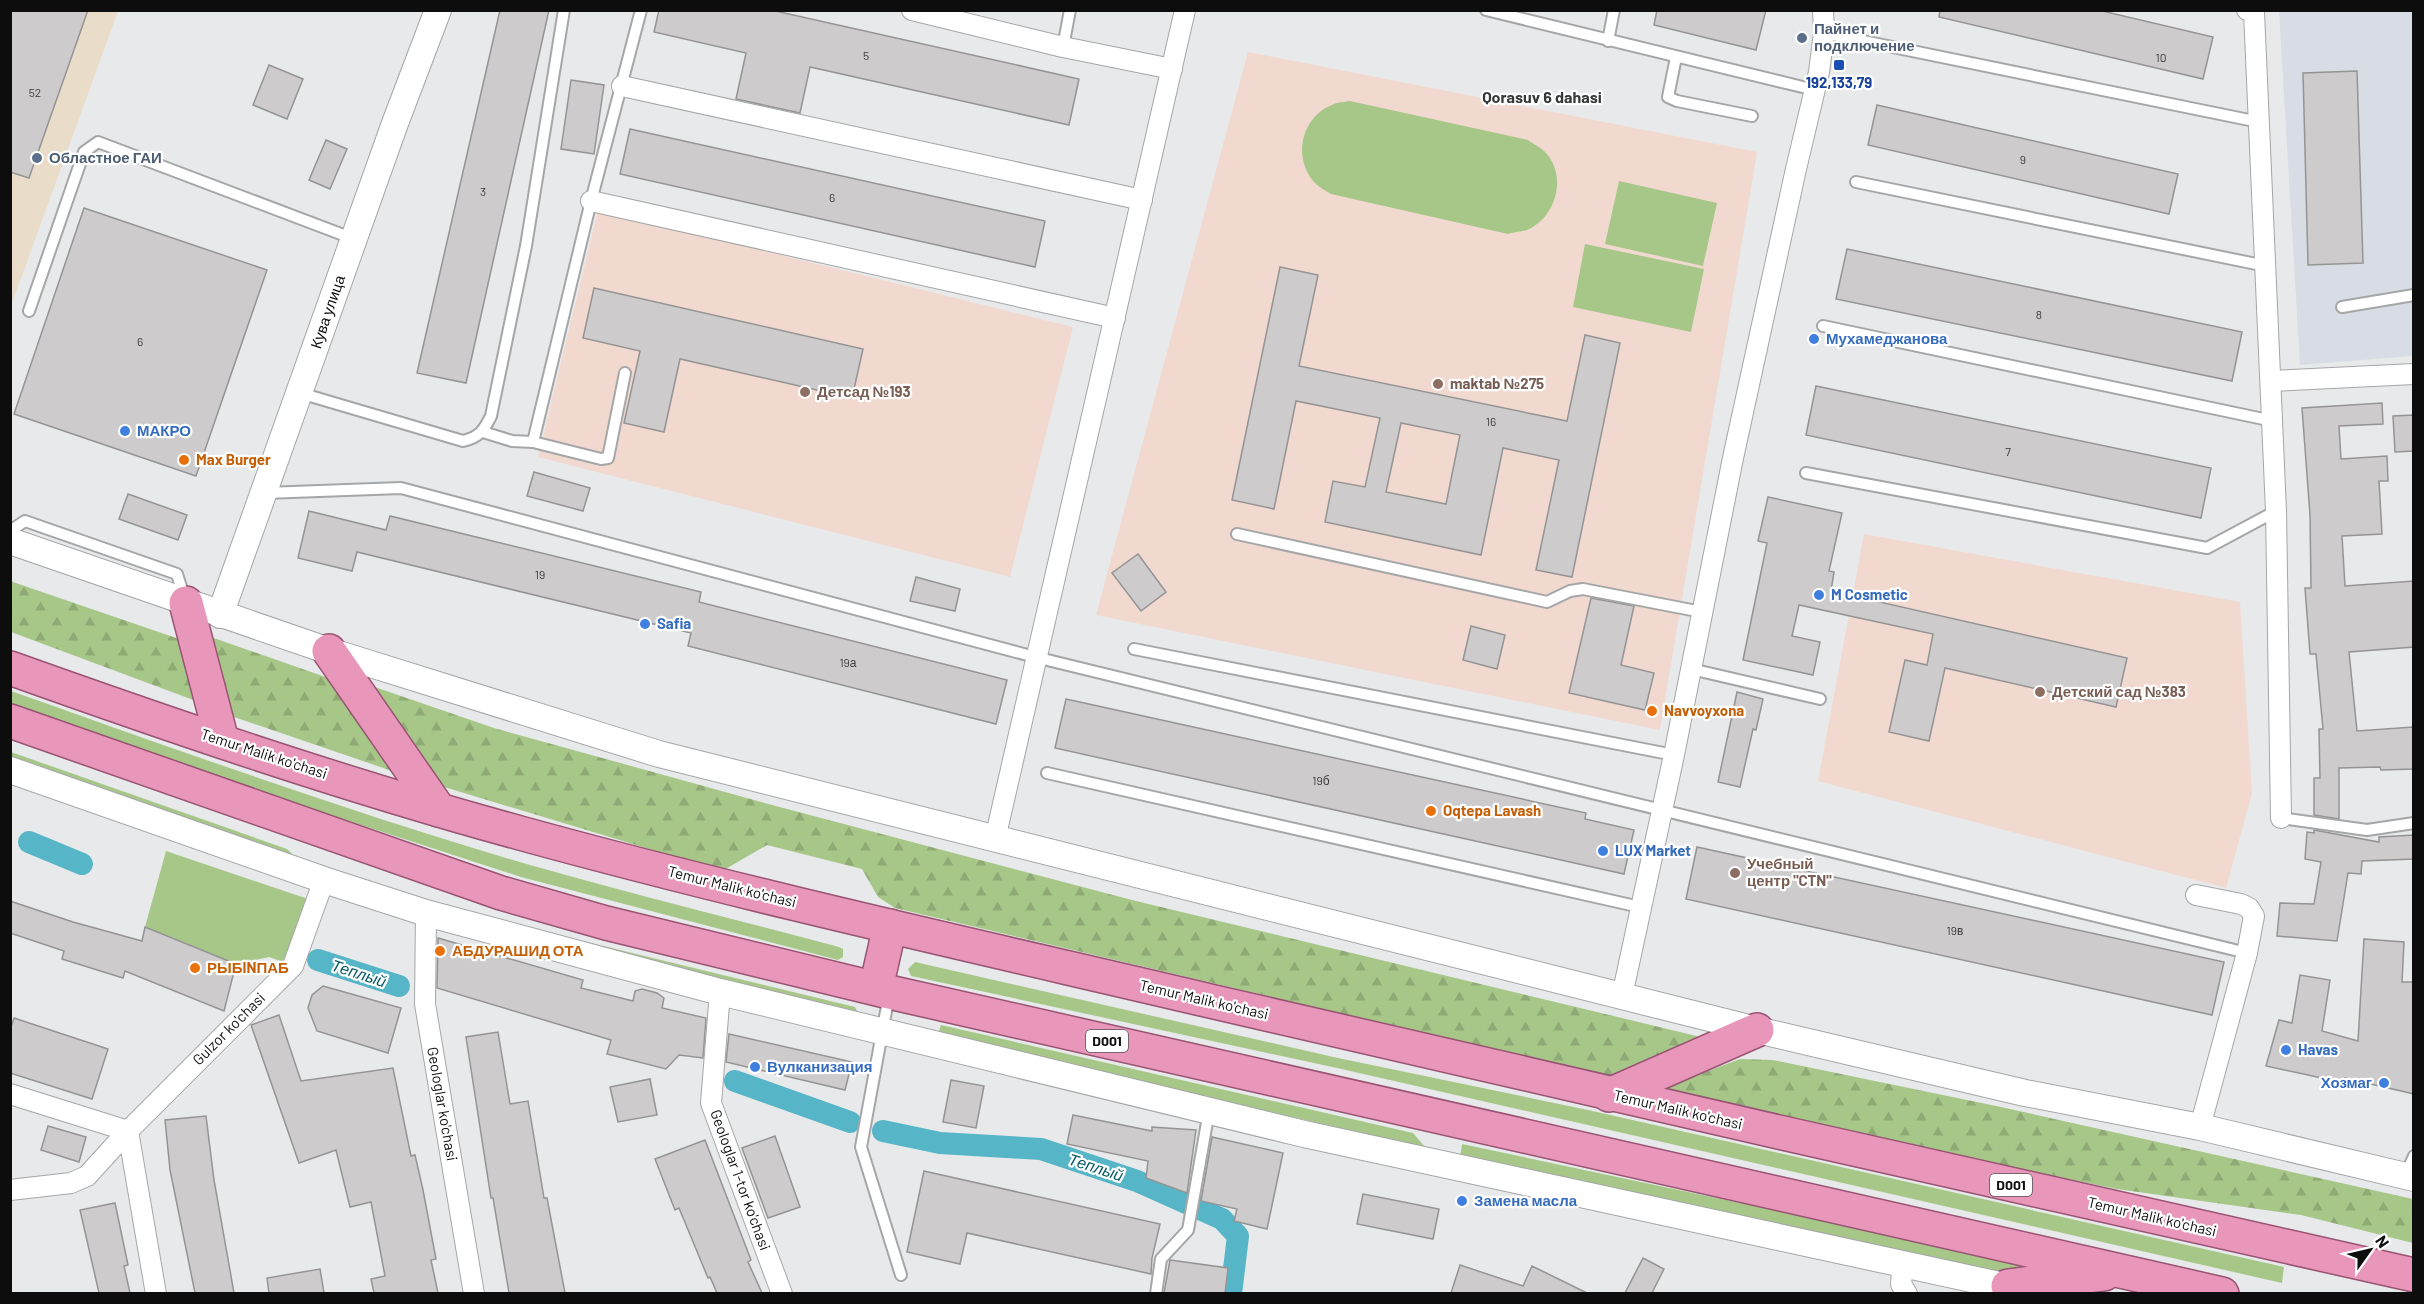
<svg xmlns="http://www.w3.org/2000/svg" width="2424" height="1304" viewBox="0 0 2424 1304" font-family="Barlow,sans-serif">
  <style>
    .commercial { fill: #e9ddc9 }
    .built { fill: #d8dde5 }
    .education { fill: #f2d9d0 }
    .grass { fill: #a7c789 }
    .forest { fill: url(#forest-firs) }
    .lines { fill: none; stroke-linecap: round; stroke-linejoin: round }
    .canal { stroke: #56b5c7; stroke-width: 22 }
    .building { fill: #cdcbcb; stroke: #959494; stroke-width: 1.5; fill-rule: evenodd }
    .service-casing { stroke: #a5a6a7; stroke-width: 14 }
    .minor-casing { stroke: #a5a6a7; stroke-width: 22 }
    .tertiary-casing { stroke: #a5a6a7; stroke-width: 28 }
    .trunk-casing { stroke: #985472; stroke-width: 36 }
    .service { stroke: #fff; stroke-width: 10 }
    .minor { stroke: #fff; stroke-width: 20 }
    .tertiary { stroke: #fff; stroke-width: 26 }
    .trunk { stroke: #e896ba; stroke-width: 33 }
    .service-dot { fill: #5c6f8a; stroke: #fff; stroke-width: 2 }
    .transit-dot { fill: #1a4fb4; stroke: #fff; stroke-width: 2 }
    .shop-dot { fill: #3f7fe0; stroke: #fff; stroke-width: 2 }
    .education-dot { fill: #8d6e63; stroke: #fff; stroke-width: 2 }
    .food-dot { fill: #e8710a; stroke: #fff; stroke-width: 2 }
    .labels { text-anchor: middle; stroke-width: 4.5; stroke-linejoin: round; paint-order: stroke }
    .number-label { font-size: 12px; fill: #3d3c3c }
    .shield { fill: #fff; stroke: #565656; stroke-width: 1.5 }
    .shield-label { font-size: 14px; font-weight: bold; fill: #0d0d0d }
    .service-label { font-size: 15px; font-weight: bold; fill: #4e5e75; stroke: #fff; text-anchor: start }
    .transit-label { font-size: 15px; font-weight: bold; fill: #164399; stroke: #fff }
    .street-label { font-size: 15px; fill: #0d0d0d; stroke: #fff }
    .shop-label { font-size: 15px; font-weight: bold; fill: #366cbe; stroke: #fff; text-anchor: start }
    .education-label { font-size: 15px; font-weight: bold; fill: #785e54; stroke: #fff; text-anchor: start }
    .food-label { font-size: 15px; font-weight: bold; fill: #c56008; stroke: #fff; text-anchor: start }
    .neighbourhood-label { font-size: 16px; font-weight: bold; fill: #373838; stroke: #fff }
    .water-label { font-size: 16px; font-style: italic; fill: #065b68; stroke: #fff }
  </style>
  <defs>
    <pattern id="forest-firs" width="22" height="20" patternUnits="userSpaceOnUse" patternTransform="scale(1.5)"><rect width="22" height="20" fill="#a7c789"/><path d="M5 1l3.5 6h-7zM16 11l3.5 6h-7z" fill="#8faa75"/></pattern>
  </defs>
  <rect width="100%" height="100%" fill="#e8e9ea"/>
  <polygon class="commercial" points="11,11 118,11 11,306"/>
  <polygon class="built" points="2279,11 2413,11 2413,356 2300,365"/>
  <g class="education">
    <polygon points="1248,52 1757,152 1660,730 1096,615"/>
    <polygon points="598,210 1073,327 1010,577 538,457"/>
    <polygon points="1864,534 2240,602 2252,793 2226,888 1818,781"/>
  </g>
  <g class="grass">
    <path d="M1350,101L1528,140C1533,144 1540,147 1544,151C1568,174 1557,217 1527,230C1521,232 1514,232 1508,234L1331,194C1326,191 1319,187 1315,183C1292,159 1301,117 1332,105C1337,102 1344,102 1350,101Z"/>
    <polygon points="1619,181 1717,203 1703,266 1605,244"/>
    <polygon points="1585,244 1704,269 1691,332 1573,307"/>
    <path d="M11,691C180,751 350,812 523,863C628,893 734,919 839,947L843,949V957L838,960L521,877L143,754L11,707Z"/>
    <polygon points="11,752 287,849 306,867 11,763"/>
    <polygon points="166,851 308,899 283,962 269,957 236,964 145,927"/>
    <polygon points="460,909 562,936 855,1007 860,1017 459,914"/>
    <polygon points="915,962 1338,1058 1588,1110 2284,1267 2282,1283 1337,1068 911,976 908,969"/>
    <polygon points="941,1025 1413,1133 1425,1147 937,1037"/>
    <polygon points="1462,1144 1914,1240 2049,1273 1988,1272 1460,1158"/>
  </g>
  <g class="forest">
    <polygon points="10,581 182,640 196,701 11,632"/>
    <polygon points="205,635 334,680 395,772 231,716"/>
    <polygon points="366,684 494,728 772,805 1132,900 1709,1039 1610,1077 895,908 878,897 862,869 767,845 722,871 431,783"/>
    <polygon points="1740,1059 1773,1060 2001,1107 2413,1199 2413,1243 2301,1215 2117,1189 1898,1144 1663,1088"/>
  </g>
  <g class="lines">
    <g class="canal">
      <polyline points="29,842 82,864"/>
      <polyline points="318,960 399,986"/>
      <polyline points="735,1081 850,1122"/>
      <polyline points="883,1131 940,1143 1041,1149 1137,1181 1222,1219 1238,1236 1231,1294"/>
    </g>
  </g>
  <g class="building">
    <polygon points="10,10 88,10 29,178 10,172"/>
    <polygon points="500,10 549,10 466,383 417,373"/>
    <polygon points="659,10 771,10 1079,79 1069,125 810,67 800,113 736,99 746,53 654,32"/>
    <polygon points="1657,10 1766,10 1756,50 1654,25"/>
    <polygon points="1940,10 2098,10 2213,37 2203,79 1939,17"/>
    <polygon points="269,65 303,79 287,119 253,105"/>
    <polygon points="2357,71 2363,263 2308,265 2303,73"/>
    <polygon points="571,80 604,85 594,154 561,149"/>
    <polygon points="1877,105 2178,174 2169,214 1868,145"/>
    <polygon points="630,129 1045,221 1035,267 620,174"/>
    <polygon points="326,140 347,149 330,189 309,180"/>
    <polygon points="84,208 267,270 196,476 14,414"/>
    <polygon points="1847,249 2242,332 2232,381 1836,299"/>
    <path d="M1280,267L1318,275L1299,366L1567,421L1585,335L1620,343L1572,577L1536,570L1559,460L1503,448L1481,555L1325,522L1333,481L1365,487L1380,418L1296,401L1274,509L1232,500ZM1401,423L1460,435L1446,504L1386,492Z"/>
    <polygon points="594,288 863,349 852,398 680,359 664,432 624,423 640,351 583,338"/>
    <polygon points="1816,386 2211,468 2201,518 1806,435"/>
    <polygon points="2382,403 2383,424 2339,426 2341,459 2387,456 2388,481 2379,481 2382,534 2342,536 2345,586 2414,581 2414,647 2349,652 2357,731 2413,727 2414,769 2381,770 2380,767 2339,768 2339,819 2314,815 2314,778 2320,778 2319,729 2323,729 2316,654 2310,654 2305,588 2311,588 2310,515 2302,408"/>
    <polygon points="2414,415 2414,451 2395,452 2393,416"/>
    <polygon points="534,472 590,488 583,511 527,496"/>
    <polygon points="128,494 187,515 178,540 119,519"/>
    <polygon points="1768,497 1842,513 1829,571 1834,572 1831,591 2127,658 2116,707 1945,668 1929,741 1889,732 1905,660 1927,665 1933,634 1799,605 1792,636 1820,642 1813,675 1743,660 1767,543 1758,541"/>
    <polygon points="309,511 386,530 390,516 701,592 699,602 1007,680 996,724 688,646 691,633 357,552 352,571 298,558"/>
    <polygon points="1138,554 1166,592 1141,611 1112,573"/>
    <polygon points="916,577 960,589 955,611 910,601"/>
    <polygon points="1591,598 1634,606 1621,665 1654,673 1645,710 1569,693"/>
    <polygon points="1471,626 1505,635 1497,669 1463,660"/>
    <polygon points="1737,692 1763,699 1756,730 1753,729 1740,787 1718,782"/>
    <polygon points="1066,699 1586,813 1585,819 1634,830 1624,874 1055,748"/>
    <polygon points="2314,830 2379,842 2379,837 2414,835 2414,859 2362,861 2361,874 2348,873 2337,941 2277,936 2280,903 2314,904 2321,862 2305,859 2307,832 2314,833"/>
    <polygon points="1697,847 2224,962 2212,1015 1686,899"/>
    <polygon points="10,901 73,922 142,941 145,927 236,964 224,1011 125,971 123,978 62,959 64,951 10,933"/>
    <polygon points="438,938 583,980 581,988 633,1001 635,991 642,989 657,993 664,998 662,1008 706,1018 703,1058 679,1055 666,1069 607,1054 611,1040 437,988"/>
    <polygon points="2364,939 2404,942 2402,982 2414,982 2414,1094 2345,1078 2345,1083 2266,1066 2279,1020 2292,1023 2300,975 2330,980 2322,1031 2358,1041"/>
    <polygon points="323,986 401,1008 388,1053 317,1031 308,1008 312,995"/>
    <polygon points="279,1015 301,1081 393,1068 411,1156 415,1155 423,1190 436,1259 431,1260 438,1293 374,1293 371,1279 385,1276 371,1202 350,1207 336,1150 299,1163 251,1025"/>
    <polygon points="14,1018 108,1049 92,1099 10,1073 10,1030"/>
    <polygon points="498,1032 510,1104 528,1101 544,1198 547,1198 565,1293 509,1293 493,1198 491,1198 466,1037"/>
    <polygon points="729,1034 852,1062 845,1090 726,1062"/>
    <polygon points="650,1079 657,1115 618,1122 610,1087"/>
    <polygon points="951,1080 984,1086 976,1128 943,1122"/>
    <polygon points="1073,1115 1152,1131 1152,1127 1196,1130 1187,1193 1146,1178 1148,1161 1067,1144"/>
    <polygon points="206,1116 214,1180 234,1293 195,1293 170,1170 165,1120"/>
    <polygon points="48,1126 86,1137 79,1162 41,1150"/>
    <polygon points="775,1136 800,1207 768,1218 742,1148"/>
    <polygon points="1212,1137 1283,1153 1267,1229 1234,1221 1237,1209 1201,1201"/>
    <polygon points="705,1140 751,1260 748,1262 762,1293 717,1293 710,1277 708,1278 679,1208 675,1210 655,1159"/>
    <polygon points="924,1171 1160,1224 1152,1258 1151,1274 967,1233 960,1264 907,1252"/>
    <polygon points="1363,1194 1439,1209 1433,1239 1357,1224"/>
    <polygon points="115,1203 128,1265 124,1266 130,1293 99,1293 80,1210"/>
    <polygon points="1643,1258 1664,1269 1652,1293 1625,1293"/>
    <polygon points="1170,1260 1228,1268 1225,1293 1164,1293"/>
    <polygon points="1460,1265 1523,1286 1532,1266 1587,1293 1451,1293"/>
    <polygon points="320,1269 324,1293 269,1293 267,1278"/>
  </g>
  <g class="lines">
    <g class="service-casing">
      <g id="service">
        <polyline points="1486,10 1815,90"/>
        <polyline points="1824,33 2259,122"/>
        <polyline points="1608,41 1614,10"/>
        <polyline points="1063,47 1070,10"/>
        <polyline points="1676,57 1668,97 1677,101 1752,116"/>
        <polyline points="1856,182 2266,266"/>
        <polyline points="2342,307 2414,295"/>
        <polyline points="29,311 84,152 98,142 354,239"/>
        <polyline points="1823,326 2273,421"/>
        <path d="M300,393L463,441C480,437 484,430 491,416L526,246L564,10"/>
        <polyline points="483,432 512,441 533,442 591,201 641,10"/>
        <polyline points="533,442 601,459 608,458 625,373"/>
        <polyline points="1806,473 2207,548 2276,511"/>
        <polyline points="265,493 401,488 1035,657 2247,953"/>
        <polyline points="10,531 25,521 177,574 185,600"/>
        <polyline points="1237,534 1547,602 1570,591 1583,589 1702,612"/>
        <polyline points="1134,649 1674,755"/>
        <polyline points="1691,669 1820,699"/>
        <polyline points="1047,773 1640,907"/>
        <polyline points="2281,818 2367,830 2414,823"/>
        <polyline points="889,995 861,1147 901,1275"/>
        <polyline points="2405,1176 2414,1156"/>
        <polyline points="1156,1294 1161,1259 1188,1230 1209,1111"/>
      </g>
    </g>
    <g class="minor-casing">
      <g id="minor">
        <polyline points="912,10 1063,47 1172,69"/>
        <polyline points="2247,10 2254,12 2276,511 2281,818"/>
        <polyline points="622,86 1142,200"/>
        <polyline points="591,201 1115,318"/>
        <polyline points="2271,381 2414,374"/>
        <polyline points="995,839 1185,10"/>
        <polyline points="2196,895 2241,904 2249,908 2254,916 2247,953 2200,1127"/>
        <polyline points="426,913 425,1004 474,1294"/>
        <polyline points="720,992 711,1103 782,1294"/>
        <polyline points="1622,996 1674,755 1733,458 1796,169 1819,72 1824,33 1823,10"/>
        <polyline points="10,1094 128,1131 87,1176 71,1183 10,1190"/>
        <polyline points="1903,1263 1901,1284 1907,1294"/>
        <polyline points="156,1294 128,1131 293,966 324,880"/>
      </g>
    </g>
    <g class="tertiary-casing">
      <g id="tertiary">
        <polyline points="10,541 329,651 659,754 1757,1030 2025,1093 2200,1127 2414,1178"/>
        <polyline points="220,615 394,126 438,10"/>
        <polyline points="10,770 324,880 426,913 720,992 1304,1134 2027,1291"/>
      </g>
    </g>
    <g class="trunk-casing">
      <g id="trunk">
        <polyline points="186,603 222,741"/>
        <polyline points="329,651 439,810"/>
        <path d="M10,668C178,728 348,786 520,833C749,896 980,947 1210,1001C1611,1095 2012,1185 2414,1275"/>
        <polyline points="10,721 501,893 606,923 889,992 2222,1294"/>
        <polyline points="876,988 890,926"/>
        <polyline points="1609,1095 1757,1030"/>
        <polyline points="2008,1286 2104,1274"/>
      </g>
    </g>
    <use href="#service" class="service"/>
    <use href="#minor" class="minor"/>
    <use href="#tertiary" class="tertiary"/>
    <use href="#trunk" class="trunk"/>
  </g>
  <g class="service-dot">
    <circle cx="1802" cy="38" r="6"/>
    <circle cx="37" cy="158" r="6"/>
  </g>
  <rect class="transit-dot" x="1833" y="59" width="12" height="12" rx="3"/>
  <g class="shop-dot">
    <circle cx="1814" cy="339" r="6"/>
    <circle cx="125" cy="431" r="6"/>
    <circle cx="1819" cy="595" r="6"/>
    <circle cx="645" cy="624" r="6"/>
    <circle cx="1603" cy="851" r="6"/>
    <circle cx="2286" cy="1050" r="6"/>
    <circle cx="755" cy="1067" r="6"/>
    <circle cx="2384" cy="1083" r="6"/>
    <circle cx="1462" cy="1201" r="6"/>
  </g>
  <g class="education-dot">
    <circle cx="1438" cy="384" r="6"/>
    <circle cx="805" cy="392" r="6"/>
    <circle cx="2040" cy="692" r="6"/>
    <circle cx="1735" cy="873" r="6"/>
  </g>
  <g class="food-dot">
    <circle cx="184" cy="460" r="6"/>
    <circle cx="1652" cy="711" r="6"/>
    <circle cx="1431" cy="811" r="6"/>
    <circle cx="440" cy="951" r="6"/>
    <circle cx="195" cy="968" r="6"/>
  </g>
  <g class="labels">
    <g class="number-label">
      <text x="866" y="60">5</text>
      <text x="2161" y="62">10</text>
      <text x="35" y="97">52</text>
      <text x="2023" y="164">9</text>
      <text x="483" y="196">3</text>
      <text x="832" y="202">6</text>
      <text x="2039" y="319">8</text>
      <text x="140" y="346">6</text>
      <text x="1491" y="426">16</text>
      <text x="2008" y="456">7</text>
      <text x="540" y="579">19</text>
      <text x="848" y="667">19а</text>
      <text x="1321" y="785">19б</text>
      <text x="1955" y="935">19в</text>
    </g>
    <g class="shield">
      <rect x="1086" y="1030" width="42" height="22" rx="4.5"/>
      <rect x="1990" y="1174" width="42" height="22" rx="4.5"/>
    </g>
    <g class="shield-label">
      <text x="1107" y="1046">D001</text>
      <text x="2011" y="1190">D001</text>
    </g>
    <g class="service-label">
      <text x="1814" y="34">Пайнет и<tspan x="1814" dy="17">подключение</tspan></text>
      <text x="49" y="163">Областное ГАИ</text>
    </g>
    <g class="transit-label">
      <text x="1839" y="88">192,133,79</text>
    </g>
    <g class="street-label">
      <text transform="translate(328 312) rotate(-71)" y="5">Кува улица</text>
      <text transform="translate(264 754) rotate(18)" y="5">Temur Malik ko'chasi</text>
      <text transform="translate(732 887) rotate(14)" y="5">Temur Malik ko'chasi</text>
      <text transform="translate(1204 1000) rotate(13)" y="5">Temur Malik ko'chasi</text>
      <text transform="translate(229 1029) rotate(-45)" y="5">Gulzor ko'chasi</text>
      <text transform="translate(442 1104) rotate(80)" y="5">Geologlar ko'chasi</text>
      <text transform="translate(1678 1110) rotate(13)" y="5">Temur Malik ko'chasi</text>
      <text transform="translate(740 1180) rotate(70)" y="5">Geologlar 1-tor ko'chasi</text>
      <text transform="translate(2152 1217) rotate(13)" y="5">Temur Malik ko'chasi</text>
    </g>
    <g class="shop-label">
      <text x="1826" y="344">Мухамеджанова</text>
      <text x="137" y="436">МАКРО</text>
      <text x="1831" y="600">M Cosmetic</text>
      <text x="657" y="629">Safia</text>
      <text x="1615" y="856">LUX Market</text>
      <text x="2298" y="1055">Havas</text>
      <text x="767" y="1072">Вулканизация</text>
      <text x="2372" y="1088" text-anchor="end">Хозмаг</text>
      <text x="1474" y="1206">Замена масла</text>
    </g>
    <g class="education-label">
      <text x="1450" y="389">maktab №275</text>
      <text x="817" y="397">Детсад №193</text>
      <text x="2052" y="697">Детский сад №383</text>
      <text x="1747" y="869">Учебный<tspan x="1747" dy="17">центр "CTN"</tspan></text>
    </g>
    <g class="food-label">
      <text x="196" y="465">Max Burger</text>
      <text x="1664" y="716">Navvoyxona</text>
      <text x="1443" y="816">Oqtepa Lavash</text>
      <text x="452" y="956">АБДУРАШИД ОТА</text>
      <text x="207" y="973">РЫБINПАБ</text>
    </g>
    <g class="neighbourhood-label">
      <text x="1542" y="103">Qorasuv 6 dahasi</text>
    </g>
    <g class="water-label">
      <text transform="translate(359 973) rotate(18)" y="6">Теплый</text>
      <text transform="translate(1096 1167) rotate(18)" y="6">Теплый</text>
    </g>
  </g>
  <rect width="2424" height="1304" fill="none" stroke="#0d0d0d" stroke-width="24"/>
  <g transform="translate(2370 1250) rotate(56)" stroke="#ffffff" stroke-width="4.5" paint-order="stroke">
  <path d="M0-4.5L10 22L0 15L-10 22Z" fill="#0d0d0d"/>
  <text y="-9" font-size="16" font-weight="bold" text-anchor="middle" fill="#0d0d0d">N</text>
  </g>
</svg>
